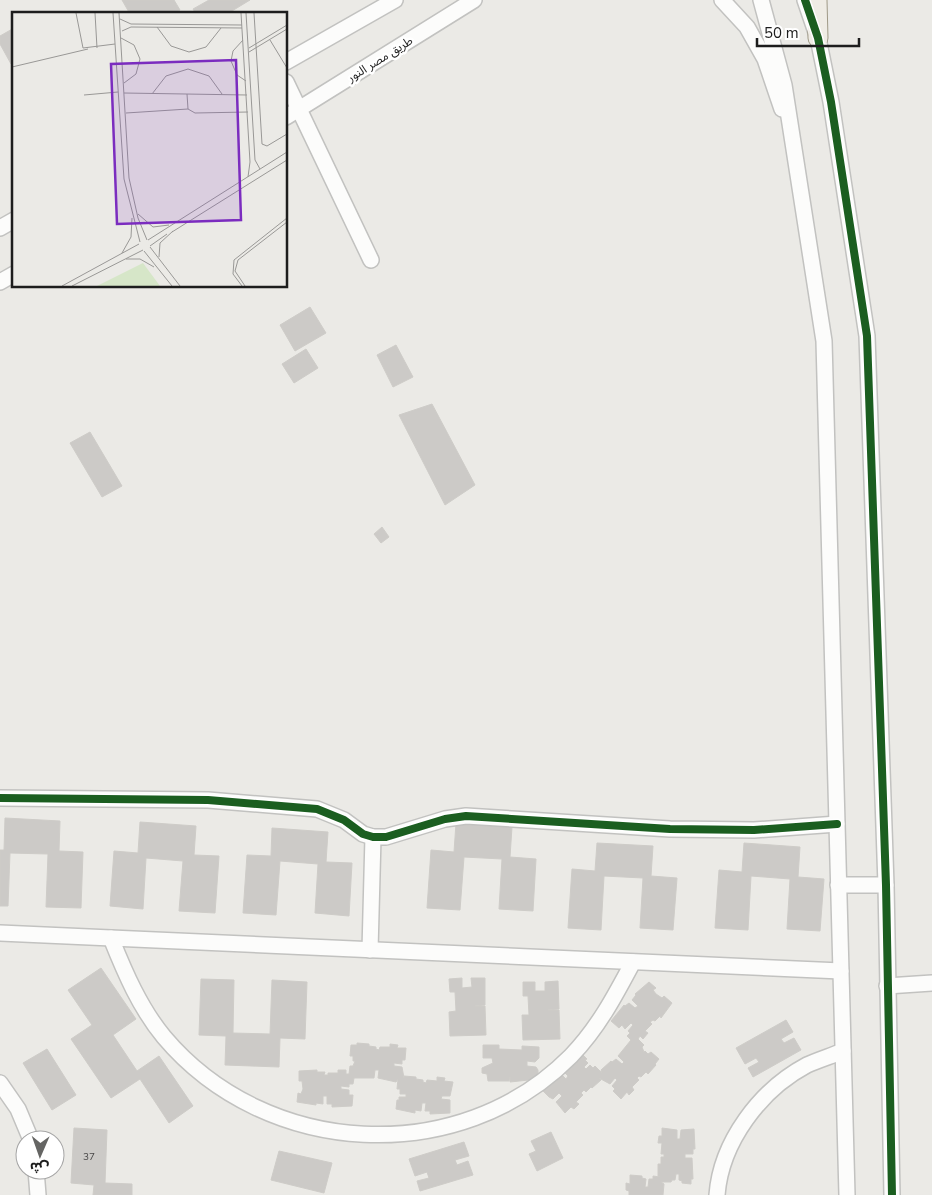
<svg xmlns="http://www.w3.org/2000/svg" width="932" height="1195" viewBox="0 0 932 1195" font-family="'Nunito Sans','Noto Sans Arabic',sans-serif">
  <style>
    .building { fill: #cccac7; stroke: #ceccc8 }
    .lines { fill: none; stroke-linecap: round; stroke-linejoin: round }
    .minor-casing { stroke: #c2c2c0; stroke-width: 18 }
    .major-casing { stroke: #9f9986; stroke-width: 21 }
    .minor { stroke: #fcfcfb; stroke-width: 15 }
    .major { stroke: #efece5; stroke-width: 19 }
    .cycleway-casing { stroke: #fff; stroke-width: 11 }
    .cycleway { stroke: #1b5e20; stroke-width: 8 }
    .labels { text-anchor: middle; stroke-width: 5; stroke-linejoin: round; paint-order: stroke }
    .number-label { font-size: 10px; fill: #494848 }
    .street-label { font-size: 12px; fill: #1d1d1d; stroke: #fff }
    .inset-road { fill: none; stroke: #999896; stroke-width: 1 }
    .view { fill: #7b2cbf; fill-opacity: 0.15; stroke: #7b2cbf; stroke-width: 2.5 }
    .inset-edge { fill: none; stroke: #1d1d1d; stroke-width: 2.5 }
  </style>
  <rect width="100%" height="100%" fill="#ebeae6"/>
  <g class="building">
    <polygon points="122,0 174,0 180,10 174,14 130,14"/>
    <polygon points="209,0 250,0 227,14 196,14 193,9"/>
    <polygon points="14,28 14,62 11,64 0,44 0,36"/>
    <polygon points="310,307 326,333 295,351 280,325"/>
    <polygon points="396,345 413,377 393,387 377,355"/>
    <polygon points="306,349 318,368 294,383 282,364"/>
    <polygon points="432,404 475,485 445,505 399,415"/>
    <polygon points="90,432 122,486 102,497 70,443"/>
    <polygon points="382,527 389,537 381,543 374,534"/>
    <polygon points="5,818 60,821 59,851 83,852 81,908 46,907 48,854 10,853 8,906 0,906 0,850 4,850"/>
    <polygon points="140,822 196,826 194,855 219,856 215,913 179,911 183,861 146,858 143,909 110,906 114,851 138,853"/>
    <polygon points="456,823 512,827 510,857 536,859 533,911 499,909 502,859 464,857 460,910 427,908 431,850 454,852"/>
    <polygon points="272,828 328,832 326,862 352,863 349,916 315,913 318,864 280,861 276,915 243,913 247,855 271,856"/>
    <polygon points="597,843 653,846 651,876 677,878 673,930 640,928 643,878 604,876 601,930 568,928 572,869 595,871"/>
    <polygon points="744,843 800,847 798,877 824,879 820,931 787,929 790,879 751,876 748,930 715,928 719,870 742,872"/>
    <polygon points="101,968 136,1019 113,1035 137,1071 159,1056 193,1106 169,1123 140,1079 111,1098 71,1039 92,1025 68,990"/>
    <polygon points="462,978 462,988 472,987 471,978 485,978 485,1005 475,1006 485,1006 486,1035 450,1036 449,1012 456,1011 455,992 450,992 449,979"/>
    <polygon points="201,979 234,980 233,1033 270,1034 272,980 307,982 305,1039 280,1038 279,1067 225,1065 226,1036 199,1035"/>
    <polygon points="558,981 559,1009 548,1010 559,1010 560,1039 523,1040 522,1015 529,1015 528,996 523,996 523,982 535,982 535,991 545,991 545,982"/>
    <polygon points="649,982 656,988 653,990 656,994 662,998 664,996 672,1003 661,1018 660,1016 655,1021 653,1020 650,1022 652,1024 645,1031 648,1033 643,1039 640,1036 638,1039 644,1045 642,1047 644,1052 645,1051 648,1054 651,1052 659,1059 655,1064 656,1065 648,1074 646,1072 641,1077 639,1076 637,1078 639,1080 632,1087 634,1090 629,1095 627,1092 621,1099 613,1091 615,1089 612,1086 617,1080 615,1078 610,1084 599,1078 601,1080 592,1088 591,1087 586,1092 584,1090 581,1093 583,1095 576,1102 579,1104 574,1109 571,1107 565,1113 556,1102 562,1096 559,1093 553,1099 549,1097 543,1091 548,1086 546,1085 560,1073 566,1079 568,1076 563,1071 580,1052 587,1059 585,1060 588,1063 584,1067 586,1069 590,1065 593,1068 595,1066 602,1073 601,1070 611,1061 612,1062 616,1059 622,1064 624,1062 618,1056 631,1040 627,1036 630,1033 628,1031 633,1025 631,1023 625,1029 622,1025 619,1028 611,1021 624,1005 625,1006 629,1003 635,1008 638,1006 632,1000 636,995 635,994"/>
    <polygon points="786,1020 793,1032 781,1039 784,1043 794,1038 801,1050 753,1077 748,1068 759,1062 756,1058 745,1064 736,1048"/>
    <polygon points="357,1043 369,1044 369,1046 376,1047 376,1049 379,1050 380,1047 390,1047 390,1044 398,1045 397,1048 406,1048 405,1060 402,1060 402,1064 394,1063 394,1066 402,1067 404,1078 404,1076 416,1077 416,1079 423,1080 423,1082 426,1083 427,1080 437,1081 437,1077 445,1078 444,1081 453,1082 450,1096 442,1096 441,1099 450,1100 450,1113 430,1114 430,1111 425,1111 426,1103 422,1103 421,1111 415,1110 415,1113 396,1109 397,1100 399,1100 399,1097 406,1097 406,1094 400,1094 400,1089 397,1089 398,1079 396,1082 378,1078 379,1070 375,1070 374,1078 354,1078 353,1084 349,1084 349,1087 341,1086 341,1089 349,1090 349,1095 353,1095 352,1106 332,1107 332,1104 327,1104 327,1096 323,1096 323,1104 316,1103 316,1105 297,1102 298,1093 301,1094 303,1089 302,1081 299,1081 299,1071 317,1070 317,1072 325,1072 324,1075 328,1075 328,1073 338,1073 338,1070 346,1070 346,1074 349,1074 350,1066 353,1066 355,1061 353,1061 353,1056 350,1056 351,1045 357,1045"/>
    <polygon points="483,1045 499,1045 499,1049 522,1050 522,1046 539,1047 539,1058 535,1062 527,1061 527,1066 536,1067 538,1070 538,1079 510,1082 510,1077 509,1081 488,1081 487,1074 482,1073 482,1068 493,1063 492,1058 483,1058"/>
    <polygon points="47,1049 76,1095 52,1110 23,1063"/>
    <polygon points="74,1128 107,1130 105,1183 132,1184 132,1195 93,1195 94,1185 71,1183"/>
    <polygon points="662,1128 677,1130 677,1139 680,1139 681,1130 694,1129 695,1149 693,1149 693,1154 685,1154 685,1158 692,1158 693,1179 691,1179 691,1184 682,1183 682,1181 679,1180 679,1174 676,1174 675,1180 672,1180 671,1182 661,1182 664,1184 663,1195 629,1195 629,1191 626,1190 626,1183 630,1184 630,1175 642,1176 642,1178 646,1179 645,1187 648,1187 649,1179 653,1179 653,1176 660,1177 658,1176 658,1164 661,1164 661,1157 664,1157 664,1154 661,1154 662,1143 658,1143 659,1136 662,1136"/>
    <polygon points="551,1132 563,1158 537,1171 529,1154 536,1151 531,1141"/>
    <polygon points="464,1142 469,1156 455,1160 457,1165 468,1161 473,1175 420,1191 417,1181 429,1178 427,1172 415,1176 409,1159"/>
    <polygon points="279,1151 332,1163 324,1193 271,1180"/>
  </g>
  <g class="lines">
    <g class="minor-casing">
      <g id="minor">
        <polyline points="722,0 747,27 765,59 782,109"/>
        <polyline points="761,0 784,85 824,341 847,1195"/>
        <polyline points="805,0 818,38 831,102 867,336 886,885 892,1195"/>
        <polyline points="286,62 395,0"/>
        <polyline points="286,82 371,260"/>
        <polyline points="286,117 474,0"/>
        <polyline points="0,228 14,220"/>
        <polyline points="0,282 14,274"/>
        <polyline points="0,798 208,800 317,809 344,820 363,834 373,837 386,837 445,819 466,816 670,829 754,830 837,824"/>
        <polyline points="838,885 886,885"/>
        <polyline points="0,933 841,971"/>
        <path d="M111,938C125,973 140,1008 164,1037C266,1158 459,1169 571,1056C598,1028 615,996 633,962"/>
        <polyline points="370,950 373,837"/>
        <polyline points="887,986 932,983"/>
        <polyline points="0,1083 18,1109 31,1140"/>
        <polyline points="36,1170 38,1195"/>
        <path d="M717,1195C721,1142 760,1090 807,1065C818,1060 831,1056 843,1051"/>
      </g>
    </g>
    <g class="major-casing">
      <polyline id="major" points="817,0 818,38"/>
    </g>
    <use href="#minor" class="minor"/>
    <use href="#major" class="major"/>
    <g class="cycleway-casing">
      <g id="cycleway">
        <polyline points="805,0 818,38 831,102 867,336 886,885 892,1195"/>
        <polyline points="0,798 208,800 317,809 344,820 363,834 373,837 386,837 445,819 466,816 670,829 754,830 837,824"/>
      </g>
    </g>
    <use href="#cycleway" class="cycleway"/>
  </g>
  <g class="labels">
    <g class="number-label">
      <text x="89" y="1160">37</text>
    </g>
    <g class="street-label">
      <text transform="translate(380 59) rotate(-32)" y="4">طريق مصر النور</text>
    </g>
  </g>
  <g transform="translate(12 12)">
    <rect width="275" height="275" fill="#ebeae6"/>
    <path d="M131,251L148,274H85Z" fill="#d6e6c8"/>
    <path class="inset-road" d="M64,1L71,36L103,32M83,1L85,36M101,1L112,167L128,230M107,1L117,166L126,206L135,228M229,1L238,150L236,165M234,1L243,148L248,157M242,1L250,132L255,134L275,122M108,7L119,12L230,13M145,15L159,34L177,40L194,35L209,16M110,19L119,15L230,16M109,26L122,33L128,47L124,62L112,71M231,28L221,39L219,49L225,63L234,69M258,28L275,56M237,36L275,13M237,40L275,17M0,55L76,37M112,81L235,83M140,82L154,64L176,57L197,64L210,82M175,82L176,97M72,83L106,80M114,101L176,97L183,101L236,100M126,202L141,215L157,213M160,220L275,148M136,228L275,140M138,234L155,222M138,235L168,274M132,239L160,274M110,241L119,225L120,206M147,245L148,231L161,219M114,247H128L142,255M50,274L127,232M60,274L131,238M230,274L221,262L222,248L275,206M233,274L223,259L226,248L275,210"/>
    <path class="view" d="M224,48L229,208L105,212L99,52Z"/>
    <rect width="275" height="275" class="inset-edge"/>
  </g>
  <g transform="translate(40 1155) rotate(182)"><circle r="24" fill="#ffffff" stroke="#a5a5a5"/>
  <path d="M0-4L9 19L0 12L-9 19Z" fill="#656563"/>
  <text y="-8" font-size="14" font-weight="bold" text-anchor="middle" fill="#1d1d1d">ش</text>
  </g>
  <path d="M757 38v8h102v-8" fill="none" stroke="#1d1d1d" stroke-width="2.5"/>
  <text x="764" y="38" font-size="15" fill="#1d1d1d" stroke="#ffffff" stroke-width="4" paint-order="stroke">50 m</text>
</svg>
